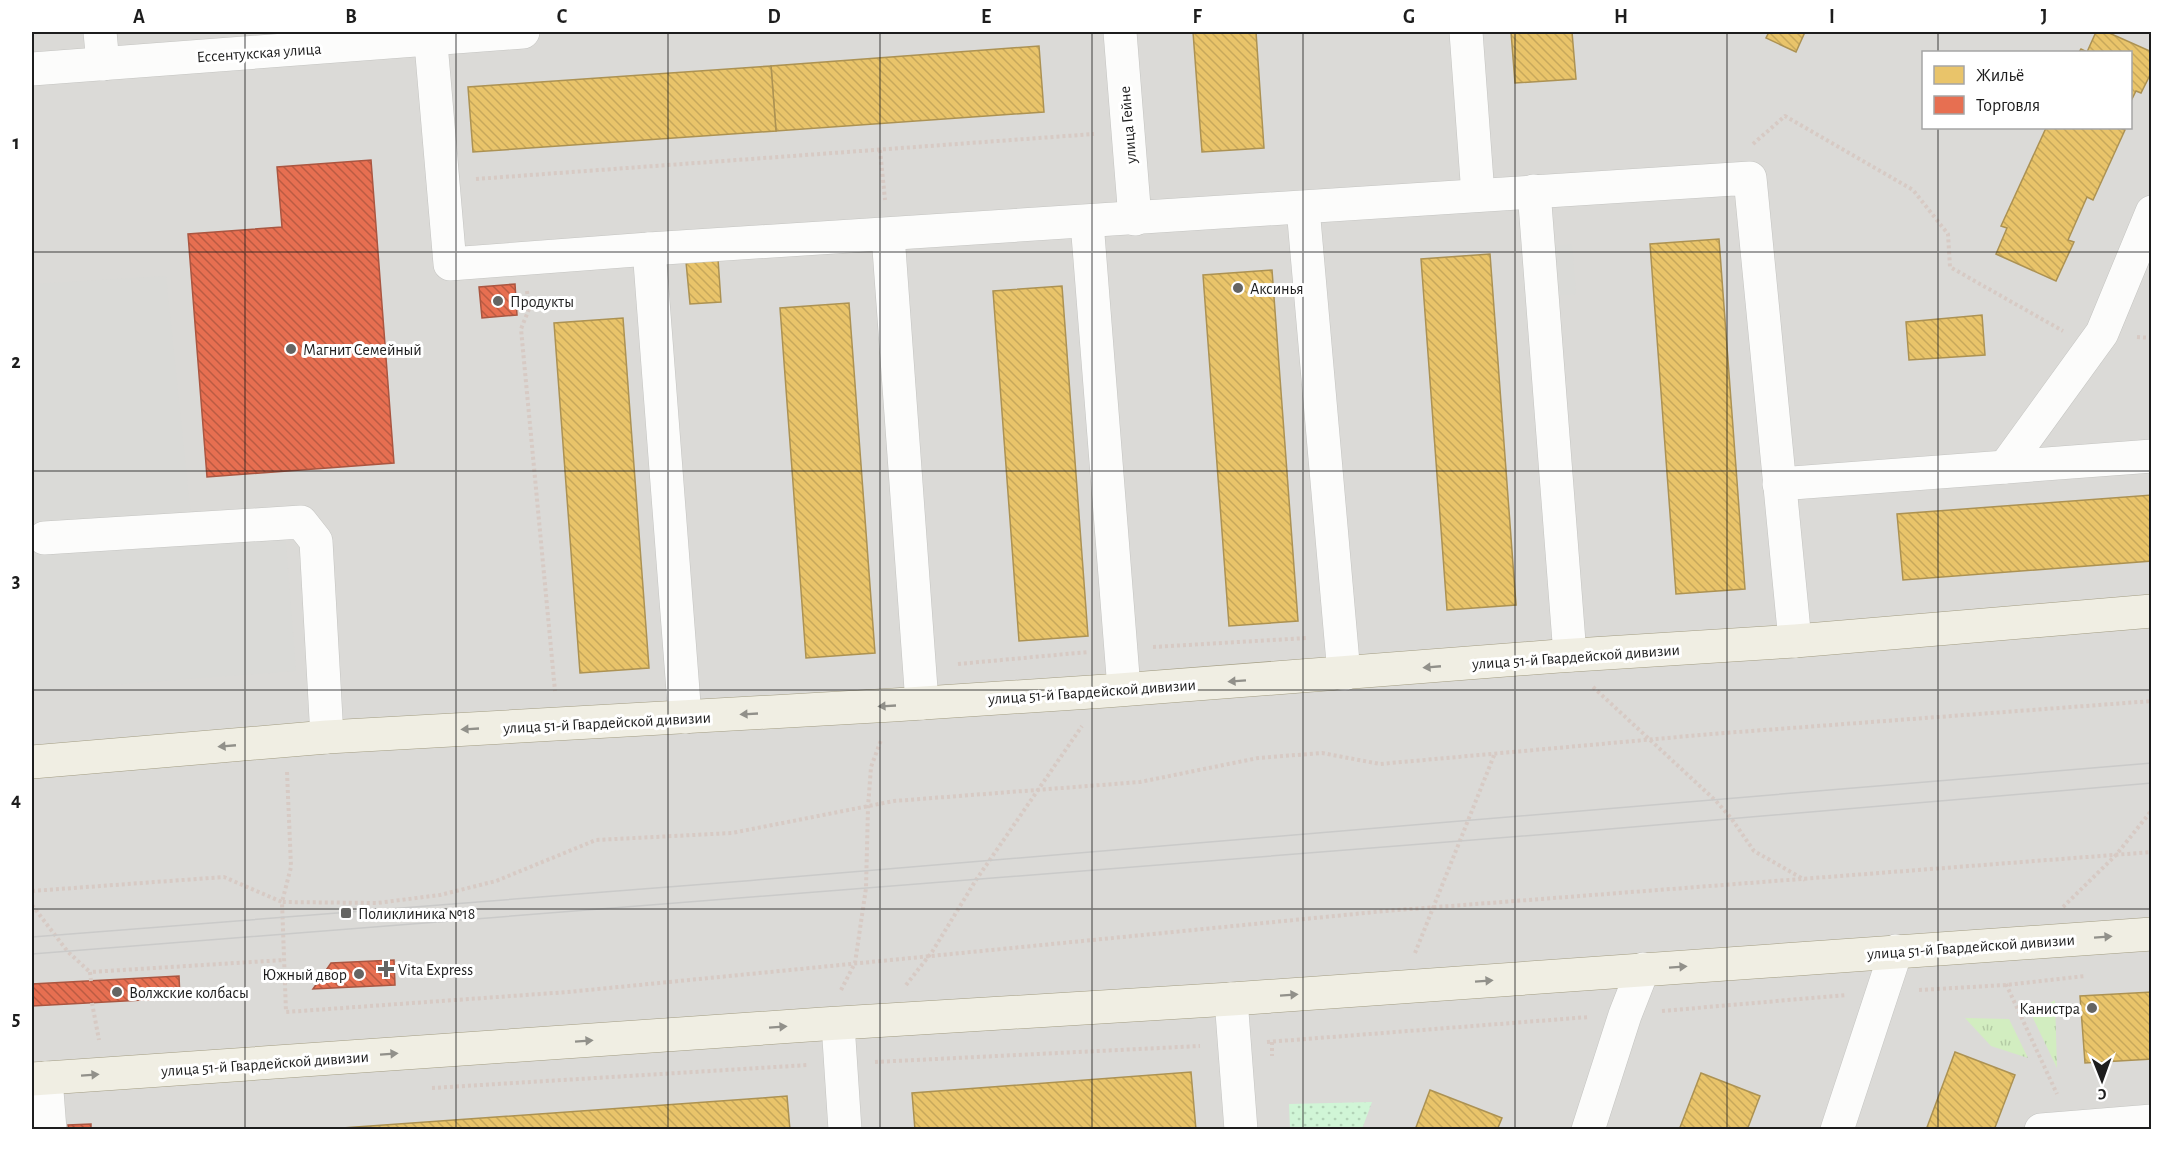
<svg xmlns="http://www.w3.org/2000/svg" width="2183" height="1161" viewBox="0 0 2183 1161" font-family="'Alegreya Sans',sans-serif">
  <style>
    .residential { fill: #dbdad7; fill-rule: evenodd }
    .grass { fill: url(#grass-tufts) }
    .park { fill: url(#park-dots) }
    .parking { fill: #dadad7 }
    .homes { fill: url(#homes-back-hatch); stroke: #ac9253; stroke-width: 1.5 }
    .shops { fill: url(#shops-back-hatch); stroke: #aa5641; stroke-width: 1.5 }
    .lines { fill: none; stroke-linecap: round; stroke-linejoin: round }
    .minor-casing { stroke: #c4c4c1; stroke-width: 34 }
    .major-casing { stroke: #a29c82; stroke-width: 34 }
    .path { stroke: #d7cac4; stroke-width: 4; stroke-dasharray: 3 3; stroke-linecap: butt }
    .minor { stroke: #fcfcfb; stroke-width: 33 }
    .major { stroke: #f0eee3; stroke-width: 33 }
    .tram { stroke: #cacac9; stroke-width: 1.5 }
    .oneway { fill: #91908a }
    .grid { fill: none; stroke: #1d1d1d; stroke-width: 1.5; stroke-opacity: 0.55 }
    .poi-dot { fill: #656563; stroke: #fff; stroke-width: 2 }
    .labels { text-anchor: middle; stroke-width: 6; stroke-linejoin: round; paint-order: stroke }
    .street-label { font-size: 16px; fill: #1d1d1d; stroke: #fff }
    .poi-label { font-size: 16px; fill: #1d1d1d; stroke: #fff; text-anchor: start }
    .neatline { fill: none; stroke: #1d1d1d; stroke-width: 2 }
    .grid-label { font-size: 20px; text-anchor: middle; font-weight: bold; fill: #1d1d1d }
  </style>
  <defs>
    <pattern id="grass-tufts" width="24" height="20" patternUnits="userSpaceOnUse" patternTransform="scale(1.5)"><rect width="24" height="20" fill="#d2edc0"/><path d="M3 7l-1-3M5 7V3M7 7l1-3M15 17l-1-3M17 17v-4M19 17l1-3" fill="none" stroke="#b4cba5"/></pattern>
    <pattern id="park-dots" width="8" height="8" patternUnits="userSpaceOnUse" patternTransform="scale(1.5)"><rect width="8" height="8" fill="#d0f5d6"/><path d="M2 2h.1M6 6h.1" fill="none" stroke="#b2d2b7" stroke-width="1.8" stroke-linecap="round"/></pattern>
    <pattern id="homes-back-hatch" width="6" height="6" patternUnits="userSpaceOnUse" patternTransform="scale(1.5)"><rect width="6" height="6" fill="#e9c46a"/><path d="M-1 5l2 2M0 0l6 6M5-1l2 2" fill="none" stroke="#c7a85b"/></pattern>
    <pattern id="shops-back-hatch" width="6" height="6" patternUnits="userSpaceOnUse" patternTransform="scale(1.5)"><rect width="6" height="6" fill="#e76f51"/><path d="M-1 5l2 2M0 0l6 6M5-1l2 2" fill="none" stroke="#bb5b43"/></pattern>
  </defs>
  <rect width="100%" height="100%" fill="#ecebe5"/>
  <path class="residential" d="M32,32H2151V1129H32ZM1924,52H2130V128H1924Z"/>
  <g class="grass">
    <polygon points="2055,1000 2057,1068 2031,1014"/>
    <polygon points="1965,1018 2009,1019 2028,1058 1991,1046"/>
  </g>
  <polygon class="park" points="1372,1102 1362,1129 1290,1129 1289,1104"/>
  <g class="parking">
    <polygon points="1572,244 1576,294 1553,296 1549,246"/>
    <polygon points="166,276 191,516 32,525 32,284"/>
    <polygon points="285,530 296,671 32,691 32,550"/>
  </g>
  <g class="homes">
    <polygon points="1193,32 1256,32 1264,148 1202,152"/>
    <polygon points="1511,32 1572,32 1576,79 1515,83"/>
    <polygon points="1769,32 1805,32 1796,52 1766,38"/>
    <polygon points="2096,32 2107,32 2152,52 2152,71 2141,93 2136,91 2130,103 2130,52 2079,52 2081,49 2087,52"/>
    <polygon points="1039,46 1044,112 776,131 771,66"/>
    <polygon points="771,66 776,131 473,152 468,87"/>
    <polygon points="2046,128 2120,128 2125,130 2093,200 2087,197 2068,240 2074,242 2056,281 1996,254 2007,228 2001,226"/>
    <polygon points="1719,239 1745,589 1676,594 1650,244"/>
    <polygon points="1490,254 1516,605 1447,610 1421,259"/>
    <polygon points="718,259 721,302 690,304 686,262"/>
    <polygon points="1272,270 1298,621 1229,626 1203,275"/>
    <polygon points="1062,286 1088,636 1019,641 993,291"/>
    <polygon points="849,303 875,653 806,658 780,308"/>
    <polygon points="1982,315 1985,355 1909,360 1906,322"/>
    <polygon points="623,318 649,668 580,673 554,323"/>
    <polygon points="2152,495 2152,561 1903,580 1897,514"/>
    <polygon points="2152,992 2152,1059 2085,1063 2080,996"/>
    <polygon points="1955,1052 2015,1075 1994,1130 1926,1130"/>
    <polygon points="1191,1072 1196,1130 915,1130 912,1093"/>
    <polygon points="1701,1073 1760,1096 1747,1130 1679,1130"/>
    <polygon points="1430,1090 1502,1118 1497,1130 1415,1130"/>
    <polygon points="787,1096 790,1130 314,1130 762,1098"/>
  </g>
  <g class="shops">
    <polygon points="371,160 394,463 207,477 188,234 282,227 277,167"/>
    <polygon points="515,284 517,315 482,318 479,287"/>
    <polygon points="394,960 395,985 313,989 331,963"/>
    <polygon points="179,976 180,998 32,1006 32,984"/>
    <polygon points="91,1124 91,1130 69,1130 68,1125"/>
  </g>
  <g class="lines">
    <g class="minor-casing">
      <g id="minor">
        <polyline points="100,32 103,64"/>
        <polyline points="430,32 450,264 649,249 1750,178 1795,641"/>
        <polyline points="1120,32 1135,219"/>
        <polyline points="1466,32 1478,195"/>
        <polyline points="32,69 523,32"/>
        <polyline points="1534,191 1570,655"/>
        <polyline points="1303,208 1344,674"/>
        <polyline points="1087,222 1124,689"/>
        <polyline points="888,235 922,703"/>
        <polyline points="649,249 685,717"/>
        <polyline points="2005,467 2102,333 2152,212"/>
        <polyline points="1779,484 2152,456"/>
        <polyline points="44,538 301,522 316,541 327,737"/>
        <polyline points="1231,999 1241,1130"/>
        <polyline points="838,1024 845,1130"/>
        <polyline points="46,1078 50,1130"/>
        <polyline points="1588,1130 1625,1015 1643,969"/>
        <polyline points="1837,1130 1896,951"/>
        <polyline points="2041,1130 2152,1121"/>
      </g>
    </g>
    <g class="major-casing">
      <g id="major">
        <polyline points="32,762 327,737 893,705 1106,691 1559,656 1795,641 2152,611"/>
        <polyline points="32,1079 823,1024 1231,999 2152,934"/>
      </g>
    </g>
    <g class="path">
      <polyline points="1753,144 1785,116 1913,190 1948,234 1950,267 2063,331"/>
      <polyline points="880,150 885,200"/>
      <polyline points="476,179 1094,134"/>
      <polyline points="527,291 529,309 521,329 555,691"/>
      <polyline points="2137,337 2152,338"/>
      <polyline points="1153,647 1307,638"/>
      <polyline points="958,664 1088,652"/>
      <polyline points="1593,687 1716,801 1731,818 1754,851 1805,880"/>
      <polyline points="287,772 291,867 282,902 377,903 440,895 496,881 596,840 732,833 894,801 1140,782 1258,758 1322,753 1380,764 1711,734 2152,701"/>
      <polyline points="32,891 224,877 282,902 286,1012 568,992 1385,911 2152,852"/>
      <polyline points="32,905 68,952 90,972"/>
      <polyline points="2063,907 2116,855 2152,810"/>
      <polyline points="1415,953 1495,753"/>
      <polyline points="91,981 90,972 284,960"/>
      <polyline points="2006,984 2057,1094"/>
      <polyline points="906,985 932,952 976,880 1082,726"/>
      <polyline points="841,990 855,963 866,888 868,807 871,767 881,740"/>
      <polyline points="1919,990 2006,985 2085,976"/>
      <polyline points="92,1003 99,1040"/>
      <polyline points="1662,1011 1846,995"/>
      <polyline points="1267,1042 1589,1017"/>
      <polyline points="1272,1042 1272,1056"/>
      <polyline points="875,1062 1200,1046"/>
      <polyline points="432,1088 808,1065"/>
      <polyline points="908,1130 915,1129"/>
    </g>
    <use href="#minor" class="minor"/>
    <use href="#major" class="major"/>
    <g class="tram">
      <path d="M32,937C739,883 1445,824 2152,763"/>
      <polyline points="32,954 1562,833 2152,783"/>
    </g>
  </g>
  <defs><path id="oneway-solid" d="M-6-.8H1V-3.2L6.5 0L1 3.2V.8H-6Z" transform="scale(1.5)"/></defs>
  <g class="oneway">
    <use href="#oneway-solid" transform="translate(1432 667) rotate(175)"/>
    <use href="#oneway-solid" transform="translate(1237 681) rotate(176)"/>
    <use href="#oneway-solid" transform="translate(887 706) rotate(177)"/>
    <use href="#oneway-solid" transform="translate(749 714) rotate(177)"/>
    <use href="#oneway-solid" transform="translate(470 729) rotate(177)"/>
    <use href="#oneway-solid" transform="translate(227 746) rotate(175)"/>
    <use href="#oneway-solid" transform="translate(2103 937) rotate(-4)"/>
    <use href="#oneway-solid" transform="translate(1678 967) rotate(-4)"/>
    <use href="#oneway-solid" transform="translate(1484 981) rotate(-4)"/>
    <use href="#oneway-solid" transform="translate(1289 995) rotate(-4)"/>
    <use href="#oneway-solid" transform="translate(778 1027) rotate(-4)"/>
    <use href="#oneway-solid" transform="translate(584 1041) rotate(-4)"/>
    <use href="#oneway-solid" transform="translate(389 1054) rotate(-4)"/>
    <use href="#oneway-solid" transform="translate(90 1075) rotate(-4)"/>
  </g>
  <path class="grid" d="M245,32V1130M456,32V1130M668,32V1130M880,32V1130M1092,32V1130M1303,32V1130M1515,32V1130M1727,32V1130M1938,32V52M1938,128V1130M32,252H2152M32,471H2152M32,690H2152M32,909H2152"/>
  <g class="poi-dot">
    <circle cx="1238" cy="288" r="6"/>
    <circle cx="498" cy="301" r="6"/>
    <circle cx="291" cy="349" r="6"/>
    <rect x="340" y="907" width="12" height="12" rx="3"/>
    <path d="M383 960h6v6h6v6h-6v6h-6v-6h-6v-6h6z"/>
    <circle cx="359" cy="974" r="6"/>
    <circle cx="117" cy="992" r="6"/>
    <circle cx="2092" cy="1008" r="6"/>
  </g>
  <g class="labels">
    <g class="street-label">
      <text transform="translate(259 52) rotate(-4)" y="6">Ессентукская улица</text>
      <text transform="translate(1127 125) rotate(-95)" y="6">улица Гейне</text>
      <text transform="translate(1576 656) rotate(-4)" y="6">улица 51-й Гвардейской дивизии</text>
      <text transform="translate(1092 691) rotate(-4)" y="6">улица 51-й Гвардейской дивизии</text>
      <text transform="translate(607 722) rotate(-3)" y="6">улица 51-й Гвардейской дивизии</text>
      <text transform="translate(1971 946) rotate(-4)" y="6">улица 51-й Гвардейской дивизии</text>
      <text transform="translate(265 1063) rotate(-4)" y="6">улица 51-й Гвардейской дивизии</text>
    </g>
    <g class="poi-label">
      <text x="1250" y="294">Аксинья</text>
      <text x="510" y="307">Продукты</text>
      <text x="303" y="355">Магнит Семейный</text>
      <text x="358" y="919">Поликлиника №18</text>
      <text x="398" y="975">Vita Express</text>
      <text x="347" y="980" text-anchor="end">Южный двор</text>
      <text x="129" y="998">Волжские колбасы</text>
      <text x="2080" y="1014" text-anchor="end">Канистра</text>
    </g>
  </g>
  <rect width="2183" height="1161" fill="none" stroke="#ffffff" stroke-width="66"/>
  <rect x="1922" y="51" width="210" height="78" fill="#ffffff" stroke="#a5a5a5" stroke-width="1.5"/>
  <rect x="1934" y="66" width="30" height="18" fill="#e9c46a" stroke="#a5a5a5" stroke-width="1.5"/>
  <text x="1976" y="81" font-size="18" fill="#1d1d1d">Жильё</text>
  <rect x="1934" y="96" width="30" height="18" fill="#e76f51" stroke="#a5a5a5" stroke-width="1.5"/>
  <text x="1976" y="111" font-size="18" fill="#1d1d1d">Торговля</text>
  <g transform="translate(2102 1080) rotate(179)" stroke="#ffffff" stroke-width="4.5" paint-order="stroke">
  <path d="M0-4.5L10 22L0 15L-10 22Z" fill="#1d1d1d"/>
  <text y="-9" font-size="16" font-weight="bold" text-anchor="middle" fill="#1d1d1d">С</text>
  </g>
  <rect x="33" y="33" width="2117" height="1095" class="neatline"/>
  <g class="grid-label">
    <text x="139" y="23">A</text>
    <text x="351" y="23">B</text>
    <text x="562" y="23">C</text>
    <text x="774" y="23">D</text>
    <text x="986" y="23">E</text>
    <text x="1197" y="23">F</text>
    <text x="1409" y="23">G</text>
    <text x="1621" y="23">H</text>
    <text x="1832" y="23">I</text>
    <text x="2044" y="23">J</text>
    <text x="16" y="149">1</text>
    <text x="16" y="368">2</text>
    <text x="16" y="587">3</text>
    <text x="16" y="806">4</text>
    <text x="16" y="1025">5</text>
  </g>
</svg>
